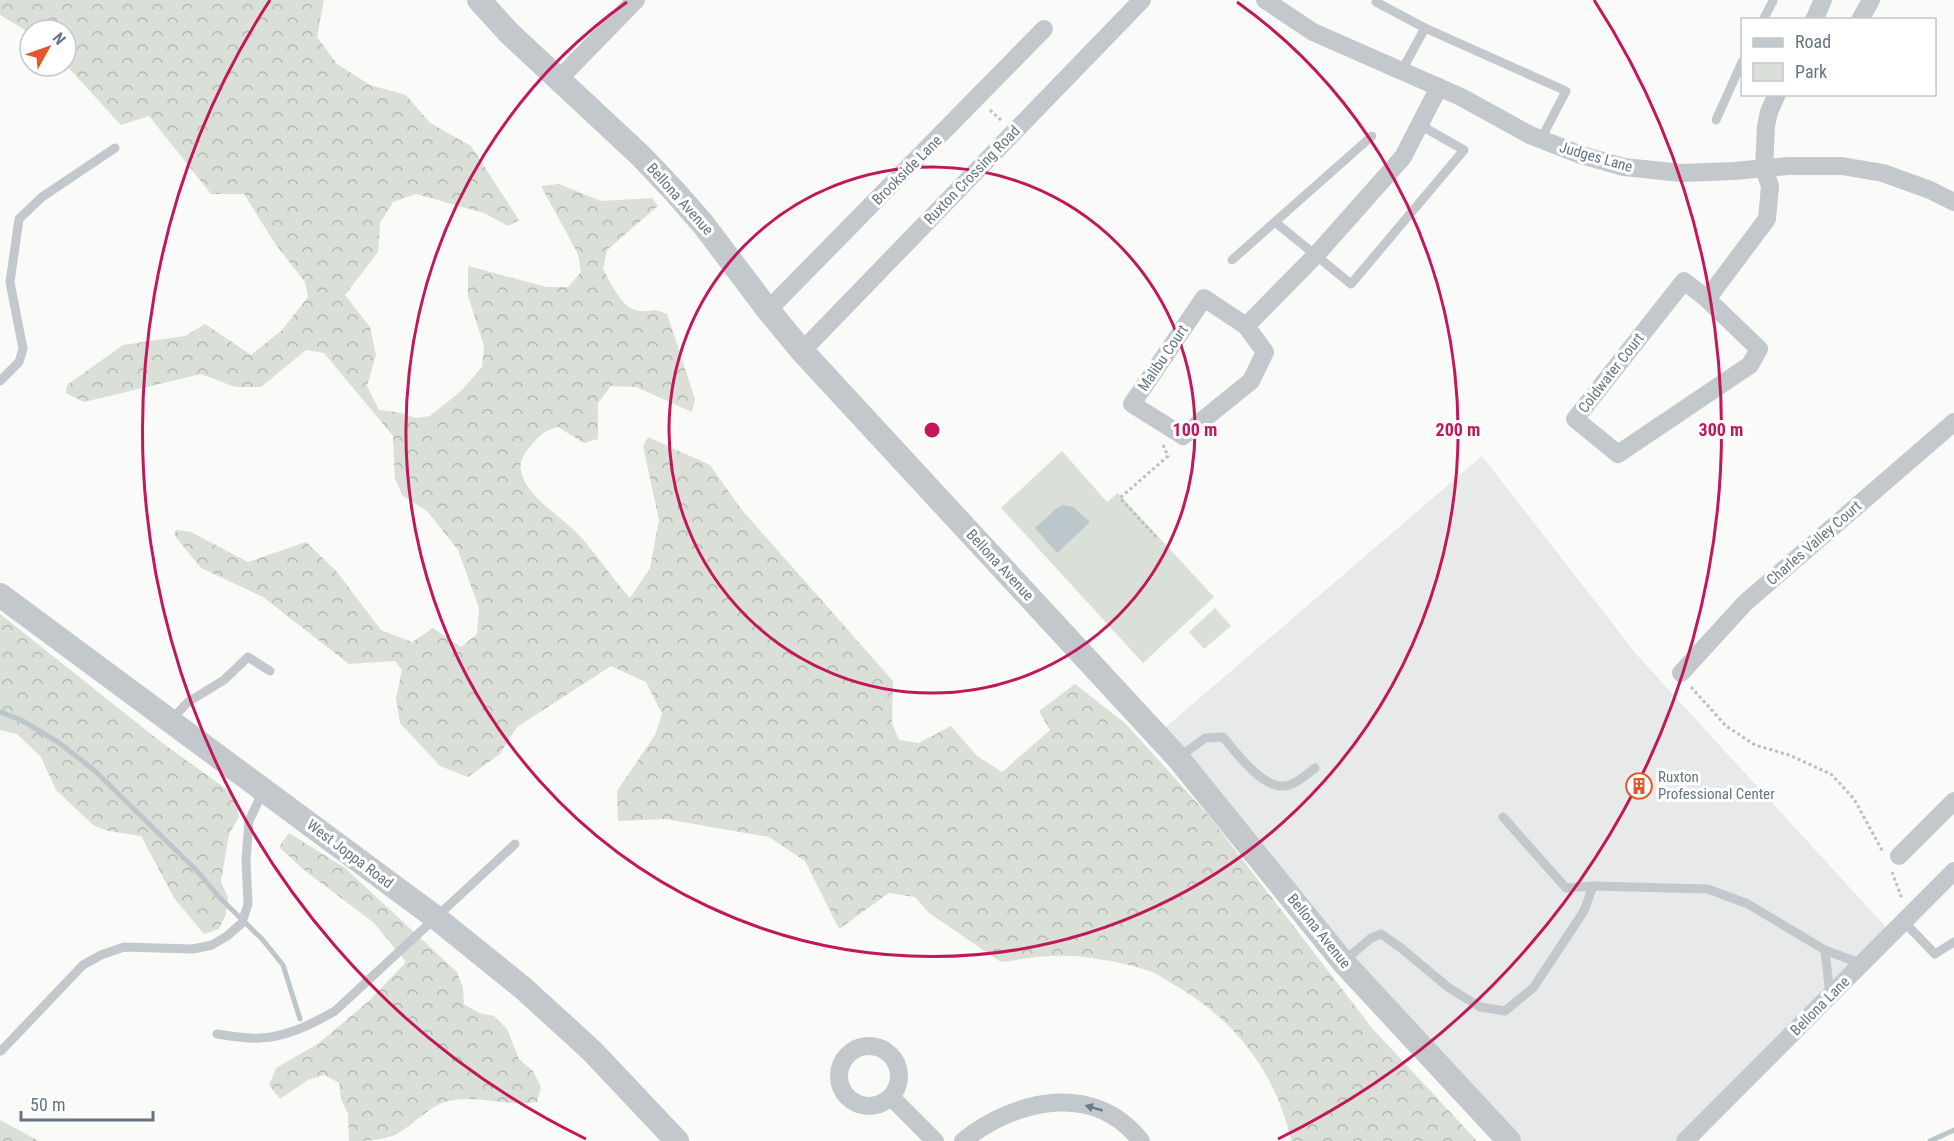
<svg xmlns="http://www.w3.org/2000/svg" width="1954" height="1141" viewBox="0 0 1954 1141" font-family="'Roboto Condensed',sans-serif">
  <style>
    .built { fill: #e8e9e9 }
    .forest { fill: url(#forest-crowns) }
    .park { fill: #dadfd7 }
    .water { fill: #bbc7cb }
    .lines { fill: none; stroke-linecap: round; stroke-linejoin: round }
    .stream { stroke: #bbc7cb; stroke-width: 5 }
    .path { stroke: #bbbfc2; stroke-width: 3; stroke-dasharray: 3 3; stroke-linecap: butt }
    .service { stroke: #c3c8cc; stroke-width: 9 }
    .minor { stroke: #c3c8cc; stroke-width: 18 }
    .tertiary { stroke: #c3c8cc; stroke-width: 24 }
    .oneway { fill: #6a7a87 }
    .ring { fill: none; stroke: #c2185b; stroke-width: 3 }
    .labels { text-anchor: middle; stroke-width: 6; stroke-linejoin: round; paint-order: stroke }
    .street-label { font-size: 15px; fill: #657683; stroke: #fff }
    .poi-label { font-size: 15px; fill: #657683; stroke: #fff; text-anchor: start }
    .centre { fill: #c2185b; stroke: #fff; stroke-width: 3 }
    .ring-label { font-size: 18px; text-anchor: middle; font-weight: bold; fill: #c2185b; stroke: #fff; stroke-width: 6; stroke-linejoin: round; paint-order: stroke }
  </style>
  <defs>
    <pattern id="forest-crowns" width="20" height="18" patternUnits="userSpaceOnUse" patternTransform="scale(1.5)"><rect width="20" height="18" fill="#dadfd7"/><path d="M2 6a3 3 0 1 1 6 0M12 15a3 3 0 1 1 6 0" fill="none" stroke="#b4b9b4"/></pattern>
  </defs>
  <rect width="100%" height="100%" fill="#fafaf8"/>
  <polygon class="built" points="1482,456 1637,655 1894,936 1682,1141 1509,1141 1160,732"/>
  <g class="forest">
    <path d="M0,0H324L317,37L337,64L370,85L406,95L430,123L471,146L519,220L508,226L484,213L416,194L393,202L380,223L378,252L345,295L370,327L376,355L367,386L379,410L397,412L416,418L430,416L461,391L482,367L484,346L468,296V266L547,287H568L581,272L578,254L541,186L559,184L601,201L652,198L658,206L607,250L603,269C611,283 622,310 640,311C654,312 651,307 667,314L695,399L692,412L636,387L611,386L598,403V439L584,443L558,427C543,431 539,436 529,448C499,480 558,513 577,533C596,553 611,577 630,598L650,568L659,520L643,446L648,437L710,465L742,510L893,681L892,723L899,740L919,743L951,726L977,756L1002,772L1050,730L1039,711L1075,684L1126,724L1209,816L1372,1028L1477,1141H1291C1278,1076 1235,1020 1178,987C1169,982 1160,975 1150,971C1125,963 1082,954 1055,956C1037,956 1019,960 1001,962L929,913L915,897L889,893L839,929L805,861L769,837L666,819L618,821L617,791L655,735L662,714L646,682L611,666L517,727L500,754L468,777L440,766L400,723L396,698L402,670L395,661L349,664L263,597L201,568L174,535L176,530L191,532L248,562L306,542L337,572L381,630L412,642L433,628L461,647L477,634L479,608L458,550L427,511L403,496L395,479L393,436L324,353L306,350L261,387H235L201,374L84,402L66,393L67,385L123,345L185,336L205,324L251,355L282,330L308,297L305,282L276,245L244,194H211L149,116L121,125L66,65V30H30V33L0,15Z"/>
    <polygon points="0,614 161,742 225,788 237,800 239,817 229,834 221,882 228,897 226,914 219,929 204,934 174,898 141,836 108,831 93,825 56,790 41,757 17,734 0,730"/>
    <path d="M289,833L345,868L457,972L463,988L464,1004L479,1013L494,1016L507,1029L519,1059L533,1071L541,1087L537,1102C509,1107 482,1096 454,1100C430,1103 415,1125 395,1135C380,1141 365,1141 349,1141L348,1114L341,1099L339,1083L324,1075L308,1080L280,1099L269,1085L276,1068L319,1043L370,1000L406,962L374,923L304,870L279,847Z"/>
    <polygon points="0,1120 39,1141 0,1141"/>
  </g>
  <g class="park">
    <polygon points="1062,451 1107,502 1118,493 1214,597 1143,663 1001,508"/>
    <polygon points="1215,608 1231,626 1204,649 1189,632"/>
  </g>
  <polygon class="water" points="1063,505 1073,507 1090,522 1057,553 1035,528 1057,508"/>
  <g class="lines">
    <g class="stream">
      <polyline points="0,712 21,720 58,742 94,770 197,871 220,898 262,939 283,965 300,1019"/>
      <polyline points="1930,1141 1954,1130"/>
    </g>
    <g class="path">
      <polyline points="990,110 1003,122"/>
      <polyline points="1156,537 1120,498 1168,456 1162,443"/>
      <polyline points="1691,687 1726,726 1755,745 1789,755 1831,774 1854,799 1883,852"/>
      <polyline points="1892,872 1902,899"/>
    </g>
    <g class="service">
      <polyline points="1376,2 1425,28 1566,91 1541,139"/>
      <polyline points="1763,20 1773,1"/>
      <polyline points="1402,70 1425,28"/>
      <polyline points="1716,120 1742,62"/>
      <polyline points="1275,222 1351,284 1464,150 1420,125"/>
      <polyline points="1232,260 1372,136"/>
      <polyline points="0,381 19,362 23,349 10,282 19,219 42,197 115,148"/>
      <polyline points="170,721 188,702 224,680 248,657 270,671"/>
      <path d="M1178,758L1205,738L1223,737C1236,752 1261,787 1283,786C1294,786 1306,775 1315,768"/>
      <polyline points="1503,817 1566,888 1593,886 1708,889 1748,904 1825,950 1862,964"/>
      <polyline points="1904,922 1935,954 1954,942"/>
      <polyline points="1825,950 1830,996"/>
      <polyline points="1343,962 1371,938 1381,934 1401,948 1449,988 1480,1007 1505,1011 1533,988 1584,911 1593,886"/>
      <path d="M217,1034C230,1036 246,1039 260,1038C287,1037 312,1024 335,1011L515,844"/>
      <polyline points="1,1051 83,965 101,955 124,947 193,949 212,945 227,936 242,923 248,904 246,860 249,821 263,791"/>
    </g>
    <g class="minor">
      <polyline points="1265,0 1313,32 1461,97 1530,135 1581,155 1624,167 1682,173 1734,171 1788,166 1842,166 1883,173 1930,190 1954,202"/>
      <polyline points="1814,20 1823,0"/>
      <polyline points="1860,20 1871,0"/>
      <polyline points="558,80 636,0"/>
      <polygon points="1684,281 1707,299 1759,349 1750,365 1618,454 1575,419"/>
      <polygon points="1204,298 1246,326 1265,352 1251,381 1183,436 1132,404"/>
      <polyline points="1707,299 1767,219 1770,186 1764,169 1766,126 1769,112 1777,94"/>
      <polyline points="768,310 1044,29"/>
      <polyline points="1246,326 1316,255 1403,157 1439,87"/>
      <polyline points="802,351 1142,0"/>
      <polyline points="1681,673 1745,603 1954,422"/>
      <polyline points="1899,856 1954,801"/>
      <circle cx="869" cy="1076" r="30"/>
      <polyline points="891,1097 935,1141"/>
      <path d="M963,1141C1016,1099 1094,1081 1141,1141"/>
      <polyline points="1685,1141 1954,871"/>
    </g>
    <g class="tertiary">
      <polyline points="479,0 509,33 641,156 675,192 703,224 768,310 802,351 1178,758 1343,962 1509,1141"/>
      <polyline points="0,595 435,917 523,988 592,1051 677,1141"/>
    </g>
  </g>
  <defs><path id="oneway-solid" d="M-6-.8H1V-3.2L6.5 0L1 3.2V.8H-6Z" transform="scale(1.5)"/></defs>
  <use class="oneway" href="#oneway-solid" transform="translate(1094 1108) rotate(-164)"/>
  <g class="ring">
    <circle cx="932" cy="430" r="263"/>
    <path d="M1237 2A526 526 0 1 1 627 2"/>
    <path d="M586 1139A789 789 0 0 1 270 0M1594 0A789 789 0 0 1 1278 1139"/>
  </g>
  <defs>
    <g id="building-ring" transform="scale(1.35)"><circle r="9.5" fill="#fff" stroke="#e4572e" stroke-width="1.5"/><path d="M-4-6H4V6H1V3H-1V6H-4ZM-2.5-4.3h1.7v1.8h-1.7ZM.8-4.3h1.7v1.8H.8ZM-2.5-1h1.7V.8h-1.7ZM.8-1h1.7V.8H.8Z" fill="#e4572e"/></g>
  </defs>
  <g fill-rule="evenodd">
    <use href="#building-ring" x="1639" y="786"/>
  </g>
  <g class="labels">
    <g class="street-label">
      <text transform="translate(1596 157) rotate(16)" y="5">Judges Lane</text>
      <text transform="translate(907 170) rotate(-45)" y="5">Brookside Lane</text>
      <text transform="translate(972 175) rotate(-46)" y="5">Ruxton Crossing Road</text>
      <text transform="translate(680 199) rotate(48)" y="5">Bellona Avenue</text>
      <text transform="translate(1163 358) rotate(-56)" y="5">Malibu Court</text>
      <text transform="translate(1611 373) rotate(-52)" y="5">Coldwater Court</text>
      <text transform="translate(1814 543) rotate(-41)" y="5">Charles Valley Court</text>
      <text transform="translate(1000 565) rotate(47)" y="5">Bellona Avenue</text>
      <text transform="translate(350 854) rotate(37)" y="5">West Joppa Road</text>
      <text transform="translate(1319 931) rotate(51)" y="5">Bellona Avenue</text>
      <text transform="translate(1820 1006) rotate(-45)" y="5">Bellona Lane</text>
    </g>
    <g class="poi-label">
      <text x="1658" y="782">Ruxton<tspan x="1658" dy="17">Professional Center</tspan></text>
    </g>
  </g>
  <circle cx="932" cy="430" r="9" class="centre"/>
  <g class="ring-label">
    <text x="1195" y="436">100 m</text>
    <text x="1458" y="436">200 m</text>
    <text x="1721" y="436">300 m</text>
  </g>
  <rect x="1741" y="18" width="195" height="78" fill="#ffffff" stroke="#c1c8cd" stroke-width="1.5"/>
  <rect x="1753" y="38" width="30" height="9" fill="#c3c8cc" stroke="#c1c8cd" stroke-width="1.5"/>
  <text x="1795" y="48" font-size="18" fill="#657683">Road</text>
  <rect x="1753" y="63" width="30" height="18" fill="#dadfd7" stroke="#c1c8cd" stroke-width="1.5"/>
  <text x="1795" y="78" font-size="18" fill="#657683">Park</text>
  <g transform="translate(48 48) rotate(50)"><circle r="28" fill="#ffffff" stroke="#c1c8cd" stroke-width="1.5"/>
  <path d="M0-4.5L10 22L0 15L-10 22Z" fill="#e4572e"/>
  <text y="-9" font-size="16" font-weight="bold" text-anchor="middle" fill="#657683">N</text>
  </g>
  <path d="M21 1111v9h132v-9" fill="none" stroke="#657683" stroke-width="3"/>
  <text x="30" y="1111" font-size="18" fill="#657683" stroke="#ffffff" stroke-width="4.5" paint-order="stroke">50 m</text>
</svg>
